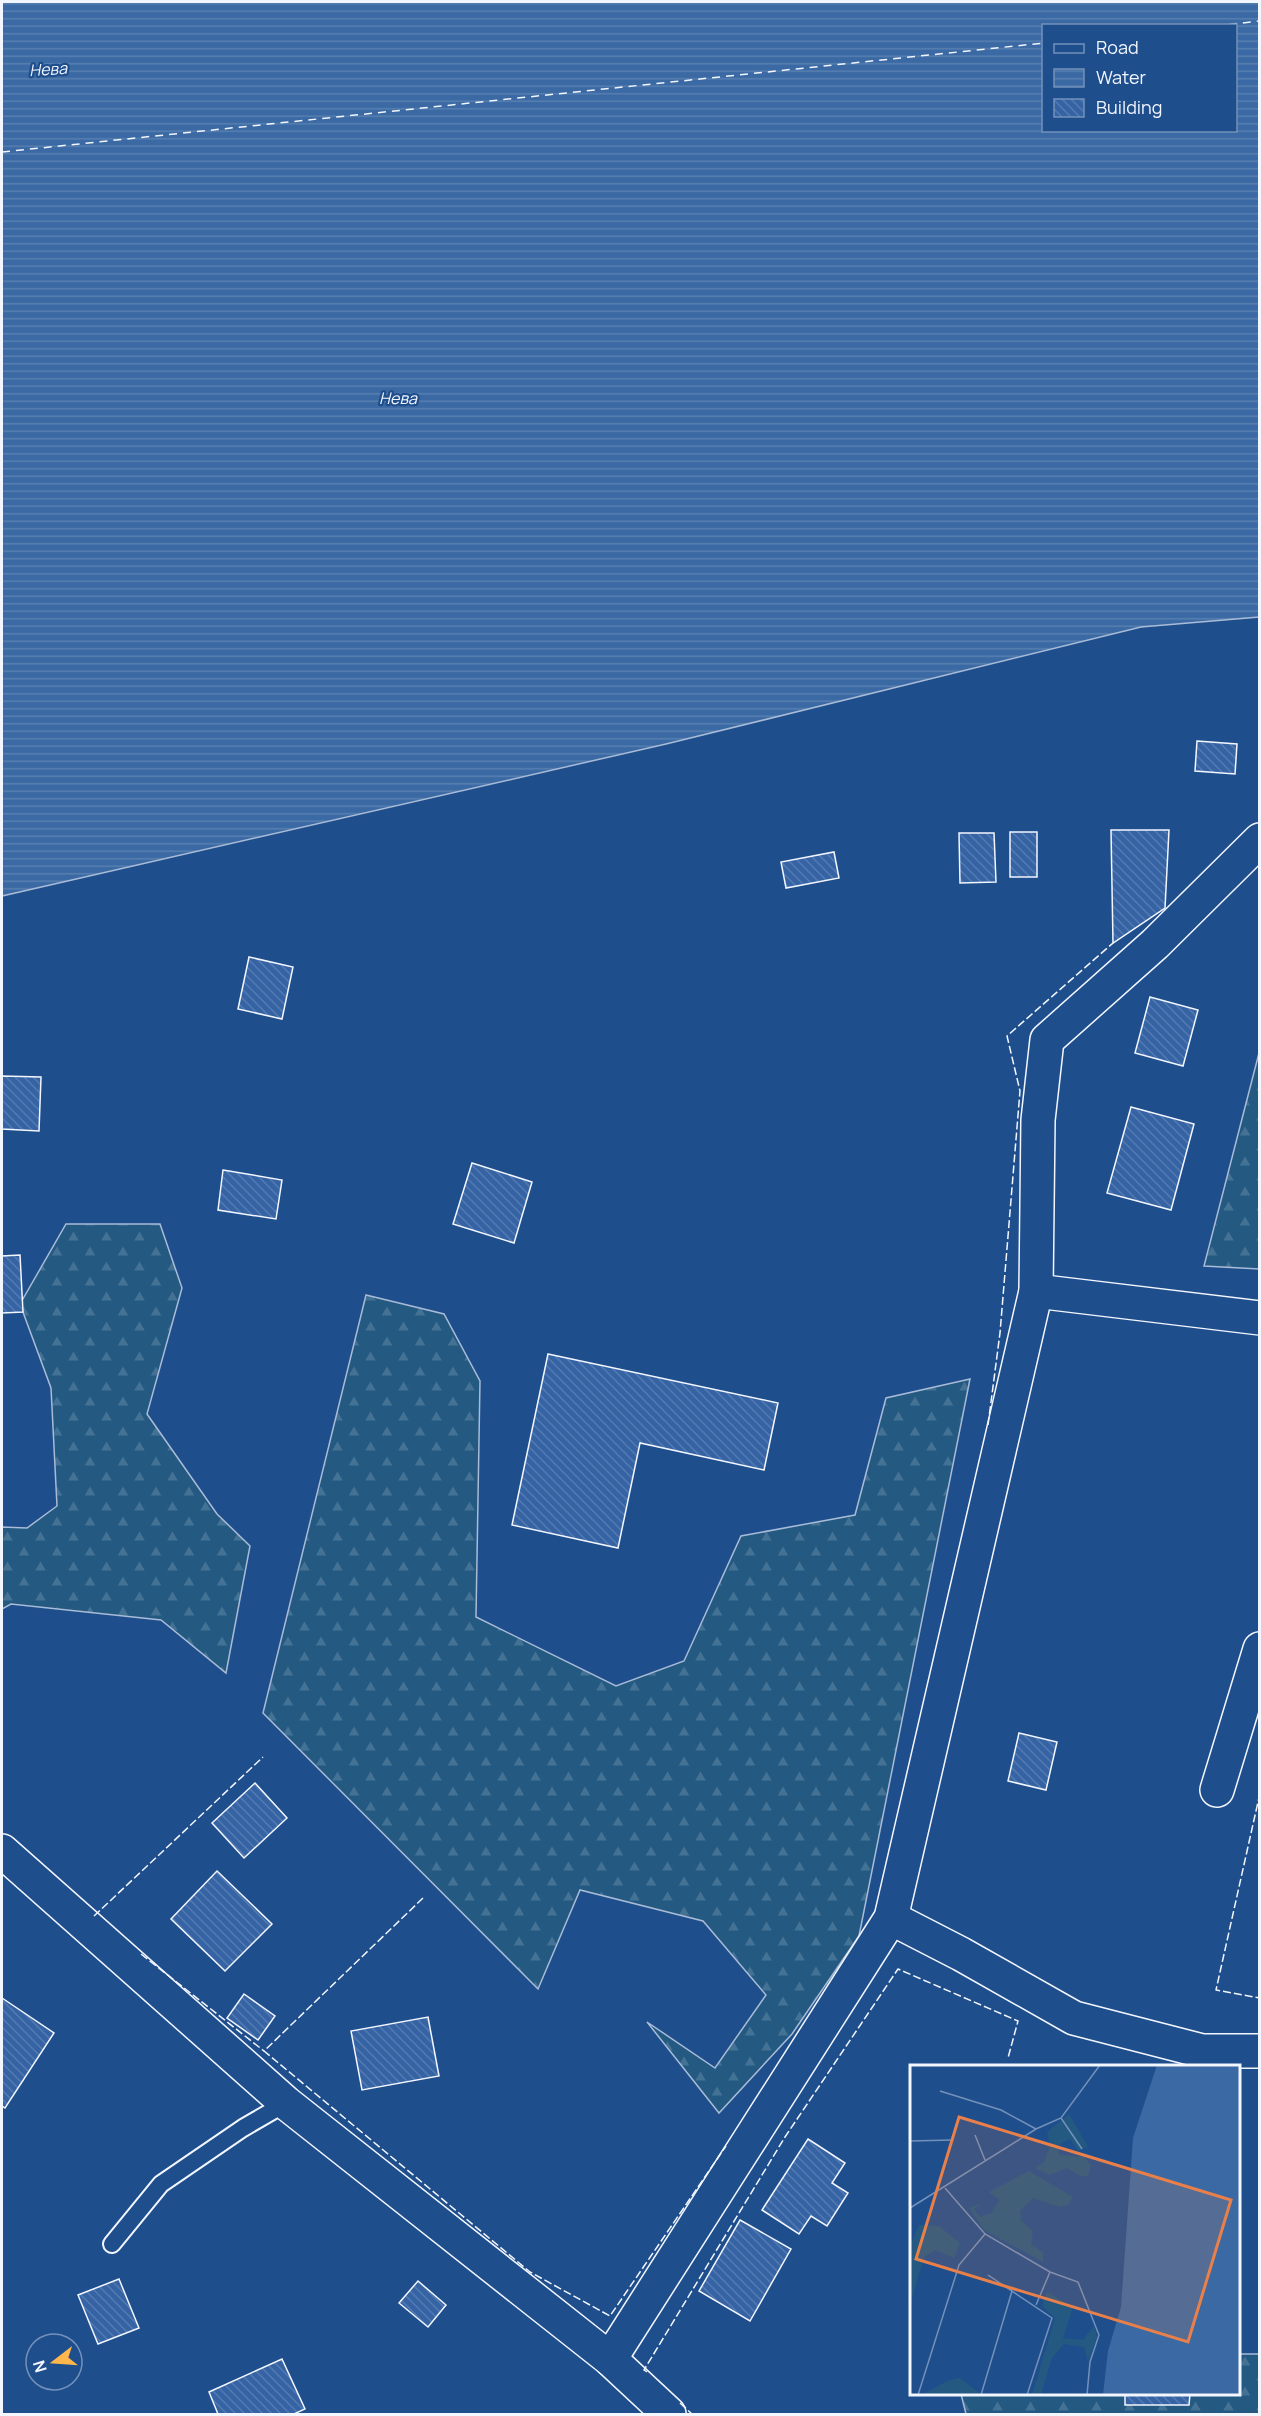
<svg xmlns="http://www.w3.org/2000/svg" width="1261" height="2416" viewBox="0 0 1261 2416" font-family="Manrope,sans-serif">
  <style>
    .forest { fill: url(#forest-firs); stroke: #a8bbd7; stroke-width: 1.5 }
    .water { fill: url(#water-rules); stroke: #a8bbd7; stroke-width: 1.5; fill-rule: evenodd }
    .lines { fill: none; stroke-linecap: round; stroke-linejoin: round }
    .ferry { stroke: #f2f6ff; stroke-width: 1.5; stroke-dasharray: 8 6; stroke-linecap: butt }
    .building { fill: url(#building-back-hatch); stroke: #f2f6ff; stroke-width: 1.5 }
    .lane-casing { stroke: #f2f6ff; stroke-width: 20 }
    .street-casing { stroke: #f2f6ff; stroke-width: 36 }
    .lane { stroke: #1f4e8c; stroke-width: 16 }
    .street { stroke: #1f4e8c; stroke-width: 33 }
    .fence { stroke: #f2f6ff; stroke-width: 1.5; stroke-dasharray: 8 3; stroke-linecap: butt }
    .labels { text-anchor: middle; stroke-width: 4.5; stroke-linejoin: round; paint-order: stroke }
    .water-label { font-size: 16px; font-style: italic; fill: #f2f6ff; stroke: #1f4e8c }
    .inset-river { fill: none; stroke: #3b69a3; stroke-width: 3 }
    .inset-road { fill: none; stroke: #7391ba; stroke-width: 1.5 }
    .view { fill: #ea8049; fill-opacity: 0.15; stroke: #ea8049; stroke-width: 3 }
    .inset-edge { fill: none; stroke: #f2f6ff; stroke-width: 3 }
  </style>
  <defs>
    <pattern id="forest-firs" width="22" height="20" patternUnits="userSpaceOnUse" patternTransform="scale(1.5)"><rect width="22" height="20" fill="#245a82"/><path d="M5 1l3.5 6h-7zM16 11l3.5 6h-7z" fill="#447295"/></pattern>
    <pattern id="water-rules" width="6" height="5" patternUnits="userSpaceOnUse" patternTransform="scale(1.5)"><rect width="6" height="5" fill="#3b69a3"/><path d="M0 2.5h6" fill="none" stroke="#587fb1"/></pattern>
    <pattern id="building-back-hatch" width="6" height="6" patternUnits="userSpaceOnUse" patternTransform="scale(1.5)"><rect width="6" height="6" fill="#3563a3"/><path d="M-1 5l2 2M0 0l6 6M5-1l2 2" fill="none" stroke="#537ab1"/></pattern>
  </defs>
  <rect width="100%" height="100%" fill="#1f4e8c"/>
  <g class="forest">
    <polygon points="1259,1053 1259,1269 1204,1266"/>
    <polygon points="66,1224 160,1224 182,1288 147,1414 217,1514 250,1546 226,1673 161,1620 11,1604 2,1609 2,1527 27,1528 57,1506 51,1388 20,1304"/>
    <polygon points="366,1295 444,1314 480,1381 476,1617 616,1686 684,1661 741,1536 855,1515 886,1398 970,1379 859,1936 792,2034 719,2113 647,2022 715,2068 766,1995 703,1921 580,1890 538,1989 263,1713"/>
    <polygon points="1239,2354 1259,2354 1259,2414 966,2414 961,2394 1238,2394"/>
  </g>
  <path class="water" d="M2,2H1259V617L1141,627L666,744L2,896ZM1044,26H1236V130H1044Z"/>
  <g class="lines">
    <g class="ferry">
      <polyline points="1215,26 1260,21"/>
      <polyline points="2,152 1044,43"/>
    </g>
  </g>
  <g class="building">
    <polygon points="1197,741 1237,744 1235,774 1195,771"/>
    <polygon points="1111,830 1169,830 1165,908 1113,943"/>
    <rect x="1010" y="832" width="27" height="45"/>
    <polygon points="959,833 994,833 996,882 960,883"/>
    <polygon points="834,852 839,878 786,888 781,862"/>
    <polygon points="249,957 293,967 282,1019 238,1009"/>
    <polygon points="1150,997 1198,1010 1183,1066 1135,1053"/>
    <polygon points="2,1076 41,1077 39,1131 2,1129"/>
    <polygon points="1131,1107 1194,1124 1171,1210 1107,1193"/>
    <polygon points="472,1163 532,1182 514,1243 453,1224"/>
    <polygon points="223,1170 282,1180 276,1219 218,1210"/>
    <polygon points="20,1255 23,1312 2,1313 2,1256"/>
    <polygon points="548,1354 778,1403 764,1470 640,1443 618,1548 512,1525"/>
    <polygon points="1019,1733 1057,1742 1046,1790 1008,1781"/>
    <polygon points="255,1783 287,1818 244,1858 212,1823"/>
    <polygon points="217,1871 272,1924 225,1971 171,1919"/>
    <polygon points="244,1994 275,2016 258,2040 227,2018"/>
    <polygon points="2,1998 54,2033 5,2108 2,2106"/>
    <polygon points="428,2017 439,2076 362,2090 351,2031"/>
    <polygon points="808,2139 845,2163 832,2183 848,2193 827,2226 811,2216 799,2234 762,2210"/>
    <polygon points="740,2220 791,2249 750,2321 699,2291"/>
    <polygon points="119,2279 139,2328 98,2344 78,2295"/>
    <polygon points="418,2281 446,2305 428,2327 399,2303"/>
    <polygon points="282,2359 305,2409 294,2414 218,2414 209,2392"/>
    <polygon points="1125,2394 1190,2394 1189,2405 1125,2405"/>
  </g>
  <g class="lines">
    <g class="lane-casing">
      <polyline id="lane" points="112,2244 161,2184 243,2128 286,2103"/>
    </g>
    <g class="street-casing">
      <g id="street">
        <polyline points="1036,1291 1260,1318"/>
        <polyline points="1217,1790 1260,1649"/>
        <polyline points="2,1851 286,2103 610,2359 669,2414"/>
        <polyline points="891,1918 961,1954 1074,2018 1202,2051 1260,2051"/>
        <polyline points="610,2359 891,1918 1036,1291 1038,1120 1047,1040 1155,944 1260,840"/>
      </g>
    </g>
    <use href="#lane" class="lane"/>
    <use href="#street" class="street"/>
    <g class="fence">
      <polyline points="988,1425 1000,1333 1020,1091 1007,1036 1113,943"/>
      <polyline points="1260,1793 1216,1990 1260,1998"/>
      <polyline points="423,1898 264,2051 530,2272 610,2316 726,2146"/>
      <polyline points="94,1916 263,1757"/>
      <polyline points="141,1954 264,2051"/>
      <polyline points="647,2372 644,2370 785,2137 898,1969 1018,2021 1008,2058"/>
      <polyline points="680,2403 692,2414"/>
    </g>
  </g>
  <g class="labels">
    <g class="water-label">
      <text transform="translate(48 69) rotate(-4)" y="6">Нева</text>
      <text x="398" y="404">Нева</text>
    </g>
  </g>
  <g transform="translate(910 2065)">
    <rect width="330" height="330" fill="#1f4e8c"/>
    <path d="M159,49L178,82L168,86L160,74L151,78L148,86L150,90L174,92L181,100L178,111H170L157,103L139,110L125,103L134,97L140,81L137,67ZM119,106L163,132L158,140L149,142L123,133L110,146L111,155L123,166L121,179L133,187V197L74,165L59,143L72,138L64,144L70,152L81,148L89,135L79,127ZM9,160L29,161L50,178L44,193L26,185L14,192L0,240V181ZM137,227L163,242L153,273L173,275L184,261L187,271L178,297L174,282L154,279L142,293L131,330H122L145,253L132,241ZM50,313L72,330H12L37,316Z" fill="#245a82"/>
    <path d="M247,0H330V330H193L198,286L211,242L223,73Z" fill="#3b69a3"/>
    <path class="inset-river" d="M265,330L330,7"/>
    <path class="inset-road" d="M30,26L91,45L126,64M151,53L172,84M65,70L75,95M0,76L42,75M35,123L75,169L140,207L168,217L189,270L180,297L177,330M0,143L126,64L151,53L190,0M78,210L142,253L117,330M126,240L140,207M8,330L49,200L75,169M71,330L102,226"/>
    <path class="view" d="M49,52L321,135L278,277L6,194Z"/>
    <rect width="330" height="330" class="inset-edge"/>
  </g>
  <rect width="1261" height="2416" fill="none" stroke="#f2f6ff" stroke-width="6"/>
  <rect x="1042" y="24" width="195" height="108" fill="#1f4e8c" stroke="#7391ba" stroke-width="1.5"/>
  <rect x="1054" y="44" width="30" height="9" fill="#1f4e8c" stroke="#7391ba" stroke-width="1.5"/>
  <text x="1096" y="54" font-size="18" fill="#f2f6ff">Road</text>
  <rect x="1054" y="69" width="30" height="18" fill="url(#water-rules)" stroke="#7391ba" stroke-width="1.5"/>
  <text x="1096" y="84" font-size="18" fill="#f2f6ff">Water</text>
  <rect x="1054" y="99" width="30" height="18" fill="url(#building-back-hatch)" stroke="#7391ba" stroke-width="1.5"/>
  <text x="1096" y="114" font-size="18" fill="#f2f6ff">Building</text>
  <g transform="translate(54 2362) rotate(253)"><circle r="28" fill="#1f4e8c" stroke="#7391ba" stroke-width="1.5"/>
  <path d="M0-4.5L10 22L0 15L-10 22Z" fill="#ffb74d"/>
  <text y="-9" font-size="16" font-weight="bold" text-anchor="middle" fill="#f2f6ff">N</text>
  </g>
</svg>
